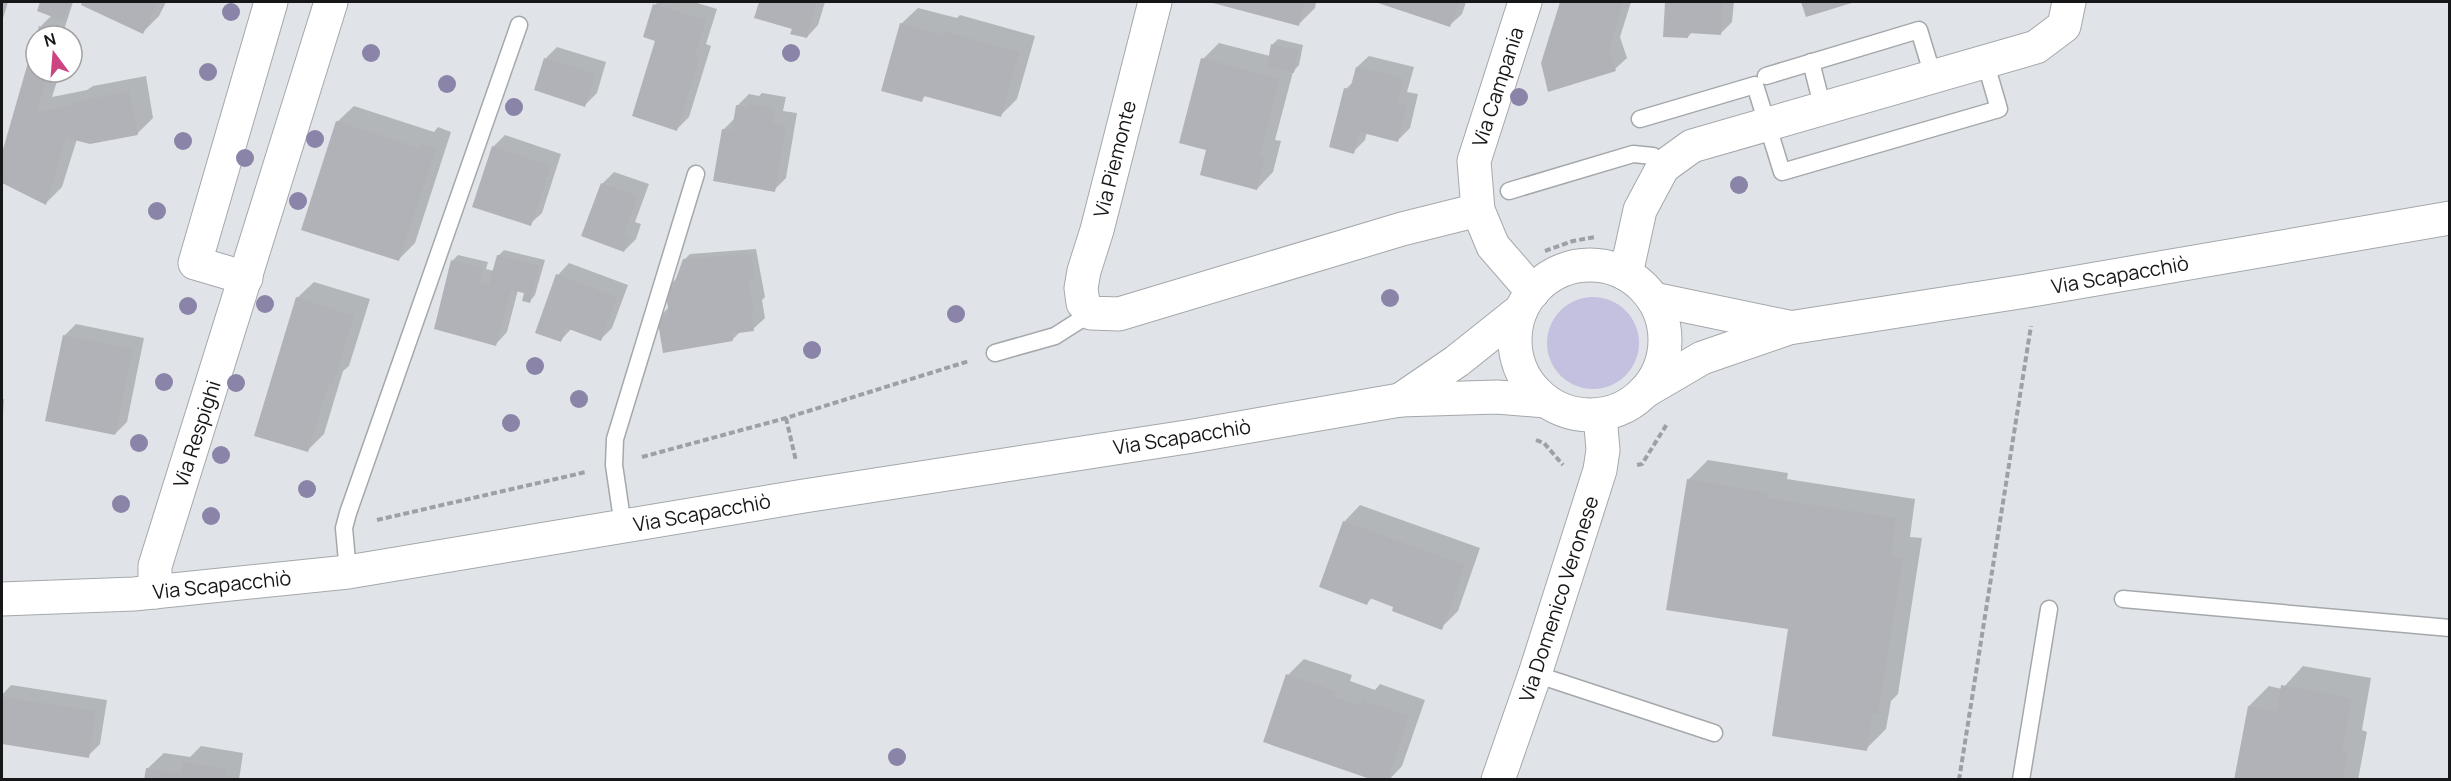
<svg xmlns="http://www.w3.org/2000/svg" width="2451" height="781" viewBox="0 0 2451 781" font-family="Manrope,sans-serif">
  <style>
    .green { fill: #c4c0e0 }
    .shadow { fill: #0003 }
    .building { fill: #b1b2b7 }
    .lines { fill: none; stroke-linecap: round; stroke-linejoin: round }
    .lane-casing { stroke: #a4a8ab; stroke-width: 19 }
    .street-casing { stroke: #a4a8ab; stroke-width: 35 }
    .secondary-casing { stroke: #a4a8ab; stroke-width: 35 }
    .path { stroke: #9da0a4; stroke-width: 4; stroke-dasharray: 6 3; stroke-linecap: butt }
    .lane { stroke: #fff; stroke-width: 16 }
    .street { stroke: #fff; stroke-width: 33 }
    .secondary { stroke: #fff; stroke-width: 33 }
    .tree { fill: #8a84a8 }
    .labels { text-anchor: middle; stroke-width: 4.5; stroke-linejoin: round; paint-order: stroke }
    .street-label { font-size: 20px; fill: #161719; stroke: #fff }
  </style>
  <rect width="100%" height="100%" fill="#e0e4e8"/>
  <circle class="green" cx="1593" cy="343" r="46"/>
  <g class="shadow">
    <polygon points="2,2 8,2 2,22"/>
    <polygon points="42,2 73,2 62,36 37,36 40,27 52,15 39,10"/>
    <polygon points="84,2 166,2 159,16 143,32 83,4"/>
    <polygon points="658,2 694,2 717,9 706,44 711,46 689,117 677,129 657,40 655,5"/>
    <polygon points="760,2 825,2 818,25 807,37 794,28 756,17"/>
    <polygon points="1212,2 1316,2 1315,8 1298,25"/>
    <polygon points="1379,2 1466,2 1462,14 1450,25"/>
    <polygon points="1561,2 1631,2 1620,37 1627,58 1615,69 1542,63"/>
    <polygon points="1666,2 1734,2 1732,22 1721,33 1693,31 1688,37 1664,35"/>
    <polygon points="1803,2 1852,2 1807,15"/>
    <polygon points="918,8 957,18 960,15 1035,36 1017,99 1001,115 926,95 921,100 901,24"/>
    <polygon points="1278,39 1303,45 1299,65 1293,72 1275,140 1281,141 1273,172 1257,189 1208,149 1203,59 1219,43 1270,56 1272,45"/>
    <polygon points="36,41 36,72 60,72 52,97 87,90 93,86 146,76 153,118 137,134 77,139 62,187 46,203 2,181 2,158"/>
    <polygon points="557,47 606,62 597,93 585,105 536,89 546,58"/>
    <polygon points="1369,56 1414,67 1407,92 1418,94 1410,128 1398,140 1367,132 1365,140 1353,152 1346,89 1354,81 1357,67"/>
    <polygon points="762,93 786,97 783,111 797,113 786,178 774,190 724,129 735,118 737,106 749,94 759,96"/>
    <polygon points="354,106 434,132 438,127 451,132 415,243 399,259 337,122"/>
    <polygon points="505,135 561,154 542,213 530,224 493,147"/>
    <polygon points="614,172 649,184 635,222 641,224 636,239 624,251 583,235 603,183"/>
    <polygon points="756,249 765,297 762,300 765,318 753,329 741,331 732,340 659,317 669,307 666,288 678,277 684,260 690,254"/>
    <polygon points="504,250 545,260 535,295 530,301 526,292 518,290 507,332 496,344 453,260 458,255 488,262 486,269 494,271 498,256"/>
    <polygon points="569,263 628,285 612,328 601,339 572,328 560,341 558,275"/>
    <polygon points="314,282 370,299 349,366 343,371 324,434 307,451 297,298"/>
    <polygon points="76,324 144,338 127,422 115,434 64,336"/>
    <polygon points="2,399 4,399 2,430"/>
    <polygon points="1708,460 1788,473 1787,479 1915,499 1910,537 1922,538 1898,694 1891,701 1886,729 1866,749 1790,628 1688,480"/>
    <polygon points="1360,505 1480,548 1458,611 1441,628 1395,606 1372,598 1367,603 1344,522"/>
    <polygon points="1304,659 1352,675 1350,681 1375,690 1380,684 1425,700 1402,766 1389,780 1378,780 1288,675"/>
    <polygon points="2303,666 2371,678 2362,730 2367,732 2358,780 2236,780 2249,706 2269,686 2282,689"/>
    <polygon points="11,685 107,700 100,744 88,756 2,742 2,695"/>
    <polygon points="201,746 243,753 239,780 146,780 147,769 164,753 190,757"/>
  </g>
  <g class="building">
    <polygon points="40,2 71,2 63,21 37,11"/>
    <polygon points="82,2 158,2 143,34 81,5"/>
    <polygon points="759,2 817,2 807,38 790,34 792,29 754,18"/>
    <polygon points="1209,2 1305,2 1299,26"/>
    <polygon points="1375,2 1459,2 1450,27"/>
    <polygon points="1560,2 1623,2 1609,50 1616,71 1548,92 1541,63"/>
    <polygon points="1665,2 1723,2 1721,35 1688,33 1688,38 1663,37"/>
    <polygon points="1801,2 1855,2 1806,17"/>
    <polygon points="653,4 706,20 695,56 700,58 677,131 632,116 655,41 643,37"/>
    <polygon points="900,23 941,35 942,31 1019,52 1001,117 924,96 922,102 881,91"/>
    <polygon points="39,26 54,30 52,36 36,36"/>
    <polygon points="35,38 36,72 49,72 37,112 69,106 75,102 129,91 138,135 90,144 66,138 46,205 2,183 2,153"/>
    <polygon points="1271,44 1298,50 1294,73 1267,66"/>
    <polygon points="544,58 596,74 585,107 534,90"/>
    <polygon points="1201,58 1280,79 1260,156 1265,157 1257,190 1200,175 1206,150 1179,143"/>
    <polygon points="1356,67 1403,78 1397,103 1407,106 1398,142 1359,132 1354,154 1329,147 1344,88 1350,89"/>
    <polygon points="749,104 775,108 773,123 786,125 775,192 713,181 722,129 732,130 736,105 748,107"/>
    <polygon points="336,121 419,148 421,143 436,148 399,261 301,230"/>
    <polygon points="492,146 551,166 531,226 472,207"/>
    <polygon points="601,183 638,196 624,233 630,236 624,252 581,236"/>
    <polygon points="751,254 755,278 748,279 754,310 751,311 754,331 731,334 733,341 663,353 657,317 669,315 665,288 673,287 683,259"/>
    <polygon points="497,255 540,266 530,303 522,301 524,293 511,290 496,346 434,329 451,260 483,268 480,282 489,284"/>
    <polygon points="556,274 617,297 601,341 566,328 561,342 535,333"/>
    <polygon points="296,297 354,316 333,384 329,383 308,452 254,436"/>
    <polygon points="63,335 133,349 115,435 45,421"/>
    <polygon points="1687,479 1769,493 1768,498 1896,518 1891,556 1903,558 1878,715 1872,714 1867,751 1772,736 1788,629 1666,610"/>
    <polygon points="1343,521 1465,565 1442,630 1392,611 1393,607 1370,598 1367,605 1319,587"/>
    <polygon points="1286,674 1336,691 1335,697 1360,706 1362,700 1409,716 1388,780 1373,780 1263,742"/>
    <polygon points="2281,685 2352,698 2342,750 2348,751 2343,780 2234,780 2248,706 2277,711"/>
    <polygon points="2,697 96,711 89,758 2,744"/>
    <polygon points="183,762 227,769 226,780 144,780 146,768 181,774"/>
  </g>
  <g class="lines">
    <g class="lane-casing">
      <g id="lane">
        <polyline points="1811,62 1823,109"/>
        <polyline points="1766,76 1919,30 1933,76"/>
        <polyline points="1640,119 1755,85 1782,172 1999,109 1985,61"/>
        <polyline points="1509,191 1633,154 1653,156 1663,167"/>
        <polyline points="995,353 1055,336 1091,313"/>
        <polyline points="623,526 614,465 615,439 696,174"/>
        <polyline points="348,572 344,528 348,513 519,25"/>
        <polyline points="2123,599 2450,628"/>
        <polyline points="1535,674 1714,733"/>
        <polyline points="2021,780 2049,609"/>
      </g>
    </g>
    <g class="street-casing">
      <g id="street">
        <polyline points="1155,2 1097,230 1084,271 1081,288 1083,303 1091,313 1119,314 1402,229 1478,210"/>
        <polyline points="1525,2 1474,161 1478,210 1493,246 1533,292"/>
        <polyline points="1626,274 1640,210 1663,167 1692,146 2036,47 2064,26 2069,2"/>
        <polyline points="246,278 195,263 271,2"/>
        <polyline points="155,592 155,566 331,2"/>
        <polyline points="1498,780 1535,674 1600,470 1603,450 1600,415"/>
      </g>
    </g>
    <g class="secondary-casing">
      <g id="secondary">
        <circle cx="1590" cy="340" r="75"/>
        <polyline points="1653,299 1788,327"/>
        <polyline points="1644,392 1702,358 1789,328 2026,291 2450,218"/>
        <polyline points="1400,400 1457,361 1521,310"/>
        <polyline points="2,599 134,594 348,572 804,496 1193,436 1400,400 1497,397 1546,401"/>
      </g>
    </g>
    <g class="path">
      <polyline points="1545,251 1573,241 1595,237"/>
      <polyline points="786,418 796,461"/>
      <polyline points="1536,440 1544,443 1563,465"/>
      <polyline points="642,457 786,418 969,361"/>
      <polyline points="1637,465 1642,464 1667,424"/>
      <polyline points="377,520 586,472"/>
      <polyline points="1959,780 2031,326"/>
    </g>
    <use href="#lane" class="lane"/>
    <use href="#street" class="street"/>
    <use href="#secondary" class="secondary"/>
  </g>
  <g class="tree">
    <circle cx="231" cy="12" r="9"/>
    <circle cx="371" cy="53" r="9"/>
    <circle cx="791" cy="53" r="9"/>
    <circle cx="208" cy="72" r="9"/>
    <circle cx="447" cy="84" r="9"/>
    <circle cx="1519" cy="97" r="9"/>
    <circle cx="514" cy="107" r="9"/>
    <circle cx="315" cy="139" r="9"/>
    <circle cx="183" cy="141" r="9"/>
    <circle cx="245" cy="158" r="9"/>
    <circle cx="1739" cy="185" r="9"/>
    <circle cx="298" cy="201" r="9"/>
    <circle cx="157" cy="211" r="9"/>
    <circle cx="1390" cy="298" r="9"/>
    <circle cx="265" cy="304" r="9"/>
    <circle cx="188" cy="306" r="9"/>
    <circle cx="956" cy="314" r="9"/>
    <circle cx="812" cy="350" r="9"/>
    <circle cx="535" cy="366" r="9"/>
    <circle cx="164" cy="382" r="9"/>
    <circle cx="236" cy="383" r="9"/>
    <circle cx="579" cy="399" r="9"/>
    <circle cx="511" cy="423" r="9"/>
    <circle cx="139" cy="443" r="9"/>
    <circle cx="221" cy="455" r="9"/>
    <circle cx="307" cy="489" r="9"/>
    <circle cx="121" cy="504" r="9"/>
    <circle cx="211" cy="516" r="9"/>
    <circle cx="897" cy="757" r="9"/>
  </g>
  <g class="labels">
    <g class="street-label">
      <text transform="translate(1498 87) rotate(-72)" y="7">Via Campania</text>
      <text transform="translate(1115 159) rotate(-76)" y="7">Via Piemonte</text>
      <text transform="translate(2120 275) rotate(-10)" y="7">Via Scapacchiò</text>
      <text transform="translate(197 434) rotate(-72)" y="7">Via Respighi</text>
      <text transform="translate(1182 437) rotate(-9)" y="7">Via Scapacchiò</text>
      <text transform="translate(702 513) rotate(-10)" y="7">Via Scapacchiò</text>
      <text transform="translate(222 585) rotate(-6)" y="7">Via Scapacchiò</text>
      <text transform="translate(1559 599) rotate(-72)" y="7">Via Domenico Veronese</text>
    </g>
  </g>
  <rect width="2451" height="781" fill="none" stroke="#161719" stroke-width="6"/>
  <g transform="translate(54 54) rotate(344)"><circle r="28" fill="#ffffff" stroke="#a2a2a3" stroke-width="1.5"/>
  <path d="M0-4.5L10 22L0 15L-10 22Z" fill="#cc4481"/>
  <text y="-9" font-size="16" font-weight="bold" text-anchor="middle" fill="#161719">N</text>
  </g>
</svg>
